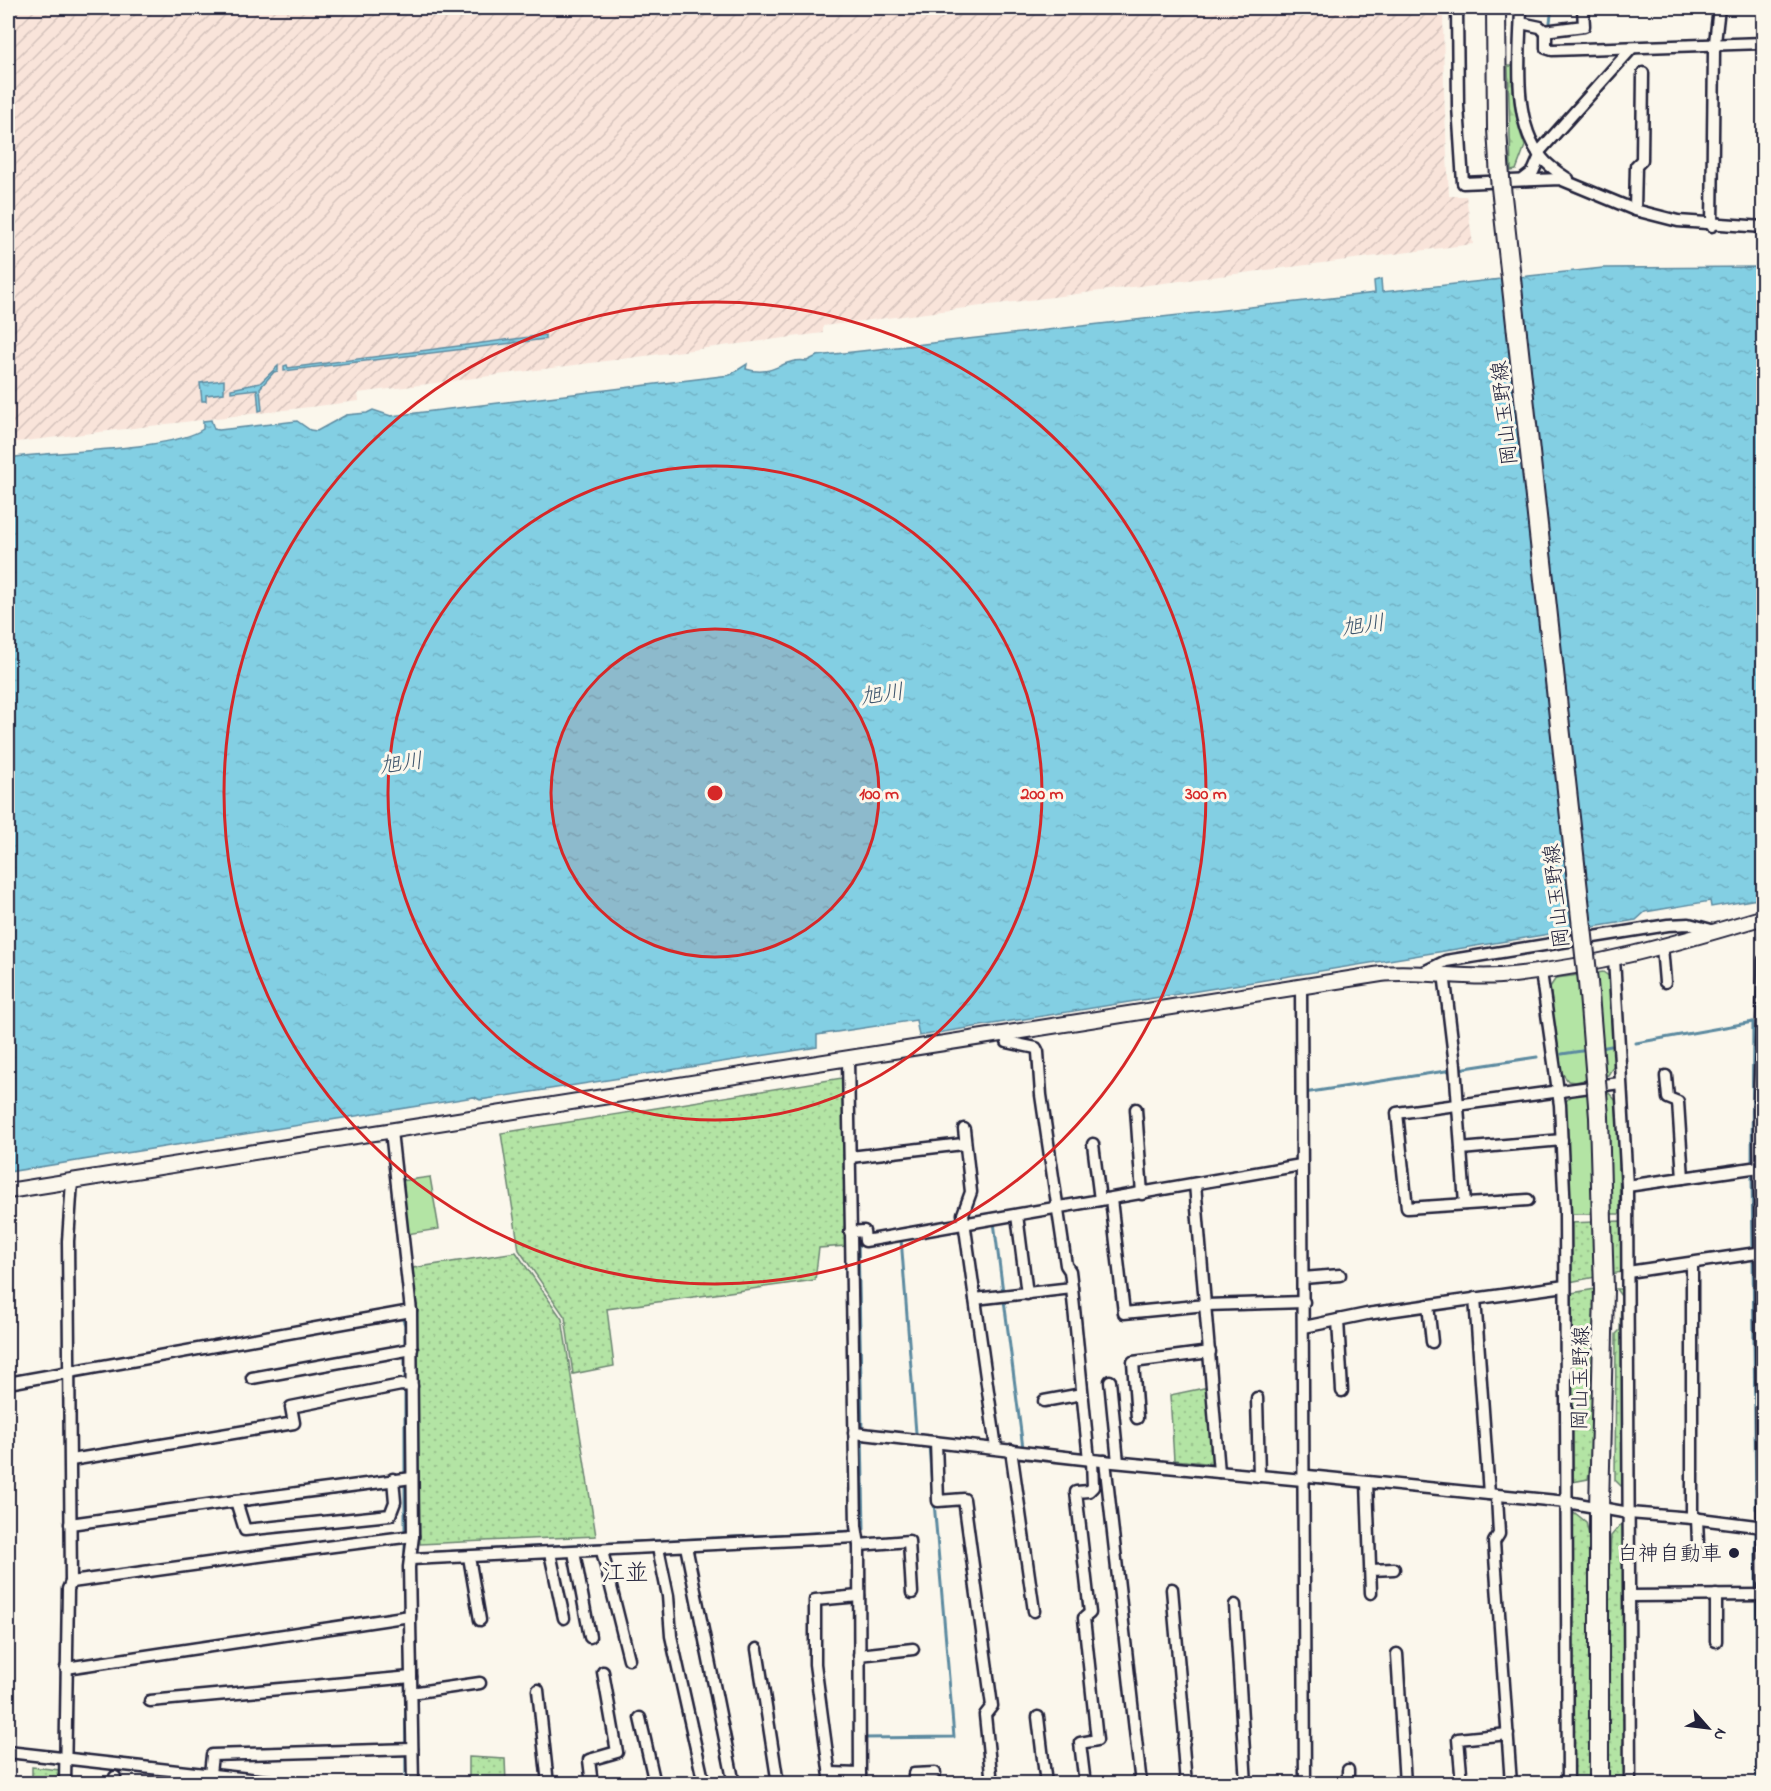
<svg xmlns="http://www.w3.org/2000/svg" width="1771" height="1791" viewBox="0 0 1771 1791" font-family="'Indie Flower','Klee One',sans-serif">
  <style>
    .industrial { fill: url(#industrial-furrows) }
    .grass { fill: url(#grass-dots); stroke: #6a8370; stroke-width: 1.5 }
    .forest { fill: url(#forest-firs); stroke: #6a8370; stroke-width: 1.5 }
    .park { fill: #b3e4a4; stroke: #6a8370; stroke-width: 1.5 }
    .water { fill: url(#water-ripples); stroke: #5c8aa0; stroke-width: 1.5 }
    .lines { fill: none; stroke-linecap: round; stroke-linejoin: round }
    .stream { stroke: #5c8aa0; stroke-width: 3 }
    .minor-casing { stroke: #22223b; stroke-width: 15 }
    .tertiary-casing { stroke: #22223b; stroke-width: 18 }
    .primary-casing { stroke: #22223b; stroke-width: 22 }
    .minor { stroke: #fbf7ec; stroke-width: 10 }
    .tertiary { stroke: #fbf7ec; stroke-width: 14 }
    .primary { stroke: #fbf7ec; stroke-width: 18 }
    .primary-bridge-casing { stroke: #22223b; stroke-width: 22; stroke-linecap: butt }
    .primary-bridge { stroke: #fbf7ec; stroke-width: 18 }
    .ring { fill: none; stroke: #d62828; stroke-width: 3 }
    .poi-dot { fill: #22223b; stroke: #fbf7ec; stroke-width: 2 }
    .labels { text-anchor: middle; stroke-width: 6; stroke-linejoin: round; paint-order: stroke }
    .street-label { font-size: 21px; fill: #22223b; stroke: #fbf7ec }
    .poi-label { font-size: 21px; fill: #22223b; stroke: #fbf7ec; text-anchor: end }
    .water-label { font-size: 22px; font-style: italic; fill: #3f566d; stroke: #fbf7ec }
    .quarter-label { font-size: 24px; fill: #22223b; stroke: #fbf7ec }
    .centre { fill: #d62828; stroke: #fbf7ec; stroke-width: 3 }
    .ring-label { font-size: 18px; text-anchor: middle; font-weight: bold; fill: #d62828; stroke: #fbf7ec; stroke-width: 6; stroke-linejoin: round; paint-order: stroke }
  </style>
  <defs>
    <pattern id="industrial-furrows" width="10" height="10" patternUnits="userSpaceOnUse" patternTransform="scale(1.5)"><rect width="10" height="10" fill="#f9e4da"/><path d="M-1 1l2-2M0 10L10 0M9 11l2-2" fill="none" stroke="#d5c3bc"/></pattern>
    <pattern id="grass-dots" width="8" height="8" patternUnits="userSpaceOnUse" patternTransform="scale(1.5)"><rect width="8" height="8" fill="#b3e4a4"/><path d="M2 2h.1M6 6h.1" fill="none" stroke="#9ac38e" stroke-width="1.8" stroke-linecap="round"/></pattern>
    <pattern id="forest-firs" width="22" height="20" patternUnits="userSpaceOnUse" patternTransform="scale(1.5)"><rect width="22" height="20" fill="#b3e4a4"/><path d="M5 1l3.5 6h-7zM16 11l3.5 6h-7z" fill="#9ac38e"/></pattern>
    <pattern id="water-ripples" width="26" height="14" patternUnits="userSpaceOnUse" patternTransform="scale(1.5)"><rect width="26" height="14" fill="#83cfe3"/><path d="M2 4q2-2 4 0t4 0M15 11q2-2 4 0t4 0" fill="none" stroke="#71b1c4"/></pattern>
  </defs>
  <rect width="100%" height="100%" fill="#fbf7ec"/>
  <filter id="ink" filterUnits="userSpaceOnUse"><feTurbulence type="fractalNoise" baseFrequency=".0167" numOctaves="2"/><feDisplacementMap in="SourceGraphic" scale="12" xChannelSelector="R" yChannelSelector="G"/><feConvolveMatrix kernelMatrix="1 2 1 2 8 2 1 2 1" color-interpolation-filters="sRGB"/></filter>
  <g filter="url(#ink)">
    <polygon class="industrial" points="8,8 1443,8 1444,92 1449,196 1466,196 1473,244 823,326 823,333 358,393 359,401 8,443"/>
    <g class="grass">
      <polygon points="842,1078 845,1081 846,1246 819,1248 815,1280 607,1309 614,1366 573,1374 565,1317 519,1250 501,1133"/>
      <polygon points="1621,1221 1622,1272 1569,1282 1569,1223"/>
      <polygon points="516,1252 562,1319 596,1536 420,1544 416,1309 413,1268"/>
      <polygon points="1596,1289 1591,1457 1588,1479 1572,1482 1572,1293"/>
      <polygon points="1616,1289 1624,1289 1625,1490 1615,1480 1616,1334 1620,1330 1621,1296"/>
      <polygon points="1209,1387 1216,1464 1174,1460 1170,1395"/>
      <polygon points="1575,1513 1586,1522 1590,1540 1592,1783 1572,1783 1572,1516"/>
      <polygon points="1621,1524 1624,1526 1626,1783 1606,1784 1606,1631 1611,1536"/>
      <polygon points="469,1757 505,1759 506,1783 469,1783"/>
      <polygon points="32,1767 60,1770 59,1783 32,1783"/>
    </g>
    <path class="forest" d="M1508,66H1513C1513,95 1514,119 1525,146L1516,170L1511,171Z"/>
    <g class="park">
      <polygon points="1603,972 1610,977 1616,1062 1608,1075 1575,1082 1568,1081 1559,1069 1550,987 1556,978"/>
      <path d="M1608,1092L1618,1103L1620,1214H1570L1564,1106C1570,1088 1592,1093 1608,1092Z"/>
      <polygon points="430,1177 439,1229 407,1234 401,1181"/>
    </g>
    <g class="water">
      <path d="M1763,267V898L1711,907L1710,901L1645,912L1636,920L919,1036L916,1020L817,1035V1047L480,1100L474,1097L8,1172V455L16,457C57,451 174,450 203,429V421L211,420L214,429L219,430L297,421L310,430L317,431L346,415L367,413L373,410L391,416L730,375L747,364L746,369C775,378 782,357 807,361L817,356L1375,293L1374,281L1381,279L1382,292L1603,268Z"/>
      <polygon points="545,335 545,339 284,371 284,366 287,365 288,368"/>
      <polygon points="278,366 278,371 274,372 260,388 262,410 259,411 257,389 231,392 231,389 260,383"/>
      <polygon points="224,380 224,393 206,395 206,401 202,401 200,383"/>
    </g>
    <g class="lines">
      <g class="stream">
        <polyline points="1550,22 1552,8"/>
        <polyline points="1636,1043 1753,1022"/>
        <polyline points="1601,1048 1611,1046"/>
        <polyline points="1562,1054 1588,1050"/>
        <polyline points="1459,1069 1537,1057"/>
        <polyline points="1304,1093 1452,1070"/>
        <polyline points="1294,1162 1297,1159 1296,1094 1298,1094"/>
        <polyline points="1752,1165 1753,1022"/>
        <polyline points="1752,1172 1756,1509"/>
        <polyline points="994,1222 1003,1292"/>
        <polyline points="901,1238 916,1433"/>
        <polyline points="1004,1300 1023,1448"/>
        <polyline points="402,1317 405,1325 405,1534"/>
        <polyline points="24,1385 257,1344"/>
        <polyline points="929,1445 932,1486"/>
        <polyline points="860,1531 864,1529 858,1238 862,1237"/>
        <polyline points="1756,1532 1757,1784"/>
        <polyline points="405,1541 405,1558"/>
        <polyline points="853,1542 854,1559"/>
        <polyline points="418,1553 853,1531"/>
        <polyline points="405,1634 406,1784"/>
        <polyline points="864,1738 954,1737 934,1502"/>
        <polyline points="68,1764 103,1768"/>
      </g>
      <g class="minor-casing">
        <g id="minor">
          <polyline points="1457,8 1458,106 1463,183 1560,179 1635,210 1678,221 1764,227"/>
          <path d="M1521,8C1520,53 1511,121 1542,158C1549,167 1559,173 1568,179"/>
          <polyline points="1521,23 1540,27 1546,32 1546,48 1552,50 1764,43"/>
          <polyline points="1544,31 1584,26 1583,8"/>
          <polyline points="1538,153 1632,48"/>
          <polyline points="1524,179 1533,172 1540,156"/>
          <polyline points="1635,210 1636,166 1642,160 1643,73"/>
          <polyline points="1712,226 1714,51 1719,8"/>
          <polyline points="1662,947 1665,982"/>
          <polyline points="1614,958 1627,1186 1630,1784"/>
          <polyline points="1764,960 1759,1103 1764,1614"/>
          <polyline points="1424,972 1446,961 1668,925 1689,924 1715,931"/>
          <polyline points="1541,972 1560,1105 1565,1213 1568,1784"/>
          <polyline points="1444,973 1455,1065 1465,1204"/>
          <polyline points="1301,986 1305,1784"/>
          <polyline points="848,1059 856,1526 859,1545 860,1784"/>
          <polyline points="1666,1076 1668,1098 1678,1102 1683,1178"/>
          <polyline points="1136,1109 1142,1194"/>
          <polyline points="964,1129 971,1192 963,1214 996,1448"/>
          <polyline points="391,1131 411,1311 413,1536 409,1567 413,1784"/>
          <polyline points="1093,1144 1100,1200"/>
          <polyline points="1461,1149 1562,1140"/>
          <polyline points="850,1157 963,1144"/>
          <polyline points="1195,1184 1219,1472"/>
          <polyline points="1627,1186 1759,1167"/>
          <polyline points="1111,1199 1124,1313 1206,1305 1304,1302"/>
          <polyline points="1528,1200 1407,1208 1397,1113 1620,1083"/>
          <polyline points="1017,1215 1027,1294"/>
          <polyline points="850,1232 864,1231 865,1241 1301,1165"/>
          <polyline points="1692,1263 1692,1518"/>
          <polyline points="1628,1272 1764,1252"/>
          <polyline points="1303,1278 1340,1275"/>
          <polyline points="1072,1288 1089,1460"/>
          <polyline points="1475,1298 1489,1494"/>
          <polyline points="975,1299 1072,1288 1070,1271 1066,1265 1041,1095 1038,1052 1036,1048 1007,1042 1005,1033"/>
          <polyline points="1428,1305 1432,1342"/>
          <polyline points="1338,1320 1342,1391"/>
          <polyline points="1304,1327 1367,1314 1565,1286"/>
          <polyline points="252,1378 412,1349"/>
          <polyline points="1110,1381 1118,1462"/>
          <polyline points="8,1383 411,1311"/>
          <polyline points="1257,1398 1259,1476"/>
          <polyline points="1044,1401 1082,1394"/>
          <polyline points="1137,1418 1133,1362 1210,1352"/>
          <polyline points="854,1433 1092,1460 1303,1480 1308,1476 1567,1502 1629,1513 1692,1518 1764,1527"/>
          <polyline points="936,1442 938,1501 964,1499 992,1706 985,1715 992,1784"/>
          <polyline points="1011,1450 1034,1611"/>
          <polyline points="71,1460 294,1423 291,1407 401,1385 412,1386"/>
          <polyline points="1105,1461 1141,1784"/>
          <polyline points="1367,1482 1371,1593"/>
          <polyline points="1497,1496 1499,1534 1494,1542 1511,1784"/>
          <polyline points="236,1501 412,1478"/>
          <polyline points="1697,1518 1698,1543"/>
          <polyline points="70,1524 236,1501 245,1530 390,1515 395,1502 393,1479"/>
          <polyline points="859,1545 909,1541 912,1593"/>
          <polyline points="686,1546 734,1784"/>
          <polyline points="658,1548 668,1596 671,1636 704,1784"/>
          <polyline points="602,1551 629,1659"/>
          <polyline points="574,1552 590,1637"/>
          <polyline points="550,1553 564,1618"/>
          <polyline points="469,1557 480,1620"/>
          <polyline points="411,1559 856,1537"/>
          <polyline points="1371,1570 1394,1569"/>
          <path d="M71,1582C185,1566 298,1550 413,1536"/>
          <polyline points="1172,1589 1185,1736 1183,1746 1186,1784"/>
          <polyline points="1630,1596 1763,1595"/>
          <polyline points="1235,1605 1246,1784"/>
          <polyline points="1716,1641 1716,1595"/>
          <polyline points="757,1649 778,1784"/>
          <polyline points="1397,1654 1405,1784"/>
          <polyline points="859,1655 913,1649"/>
          <polyline points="66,1668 410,1616"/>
          <polyline points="538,1690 548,1784"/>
          <polyline points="411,1693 480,1683"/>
          <polyline points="150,1701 411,1677"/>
          <polyline points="1038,1717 1046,1784"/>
          <polyline points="640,1718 655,1784"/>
          <polyline points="8,1752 294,1784"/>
          <polyline points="1348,1770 1348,1784"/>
          <polyline points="831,1773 860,1774"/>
          <polyline points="210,1774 212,1755 412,1749"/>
          <polyline points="65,1784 68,1589 71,1582 68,1241 72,1181"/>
          <polyline points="114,1784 115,1777"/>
          <polyline points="592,1784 589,1760 617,1752 603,1672"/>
          <polyline points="831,1784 815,1664 815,1600 859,1596"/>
          <polyline points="915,1784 914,1774 935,1773"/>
          <polyline points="1085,1784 1080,1743 1097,1740 1084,1618 1090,1613 1076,1492 1089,1491 1093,1487 1092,1460"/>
          <polyline points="1462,1784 1458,1739 1508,1734"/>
        </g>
      </g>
      <g class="tertiary-casing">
        <path id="tertiary" d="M8,1191L1381,974C1421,970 1460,979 1500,976C1590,969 1677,943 1764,917"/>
      </g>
      <g class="primary-casing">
        <polyline id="primary" points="1599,1784 1599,1509 1604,1290"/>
      </g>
      <use href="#minor" class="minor"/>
      <use href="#tertiary" class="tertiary"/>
      <use href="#primary" class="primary"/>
      <g class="primary-bridge-casing">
        <polyline id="primary-bridge" points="1496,8 1497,129 1500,178 1588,982 1599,1117 1604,1290"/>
      </g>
      <use href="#primary-bridge" class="primary-bridge"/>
    </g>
  </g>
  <circle cx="715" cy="793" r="164" fill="#d62828" fill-opacity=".12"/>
  <g class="ring">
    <circle cx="715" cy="793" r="164"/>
    <circle cx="715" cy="793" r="327"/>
    <circle cx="715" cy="793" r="491"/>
  </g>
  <circle class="poi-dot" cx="1734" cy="1553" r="6"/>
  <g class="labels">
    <g class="street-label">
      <text transform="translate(1504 413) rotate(-96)" y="7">岡山玉野線</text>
      <text transform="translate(1556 896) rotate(-96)" y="7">岡山玉野線</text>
      <text transform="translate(1580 1378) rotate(-89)" y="7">岡山玉野線</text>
    </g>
    <g class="poi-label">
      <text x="1722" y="1560">白神自動車</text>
    </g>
    <g class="water-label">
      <text transform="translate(1363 624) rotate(-8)" y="8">旭川</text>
      <text transform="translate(882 693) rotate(-8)" y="8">旭川</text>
      <text transform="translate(401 762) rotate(-8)" y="8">旭川</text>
    </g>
    <g class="quarter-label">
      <text x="625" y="1580">江並</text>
    </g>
  </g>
  <circle cx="715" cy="793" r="9" class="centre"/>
  <g class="ring-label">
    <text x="879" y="799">100 m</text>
    <text x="1042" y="799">200 m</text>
    <text x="1206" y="799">300 m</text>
  </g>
  <rect width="1771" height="1791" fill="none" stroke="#fbf7ec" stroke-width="30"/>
  <rect x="15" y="15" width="1741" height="1761" fill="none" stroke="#22223b" stroke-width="2" filter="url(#ink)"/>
  <g transform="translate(1708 1728) rotate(118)" stroke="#fbf7ec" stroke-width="4.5" paint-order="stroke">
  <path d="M0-4.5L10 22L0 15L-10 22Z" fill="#22223b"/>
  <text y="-9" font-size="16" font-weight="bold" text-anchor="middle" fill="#22223b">N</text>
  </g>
</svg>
